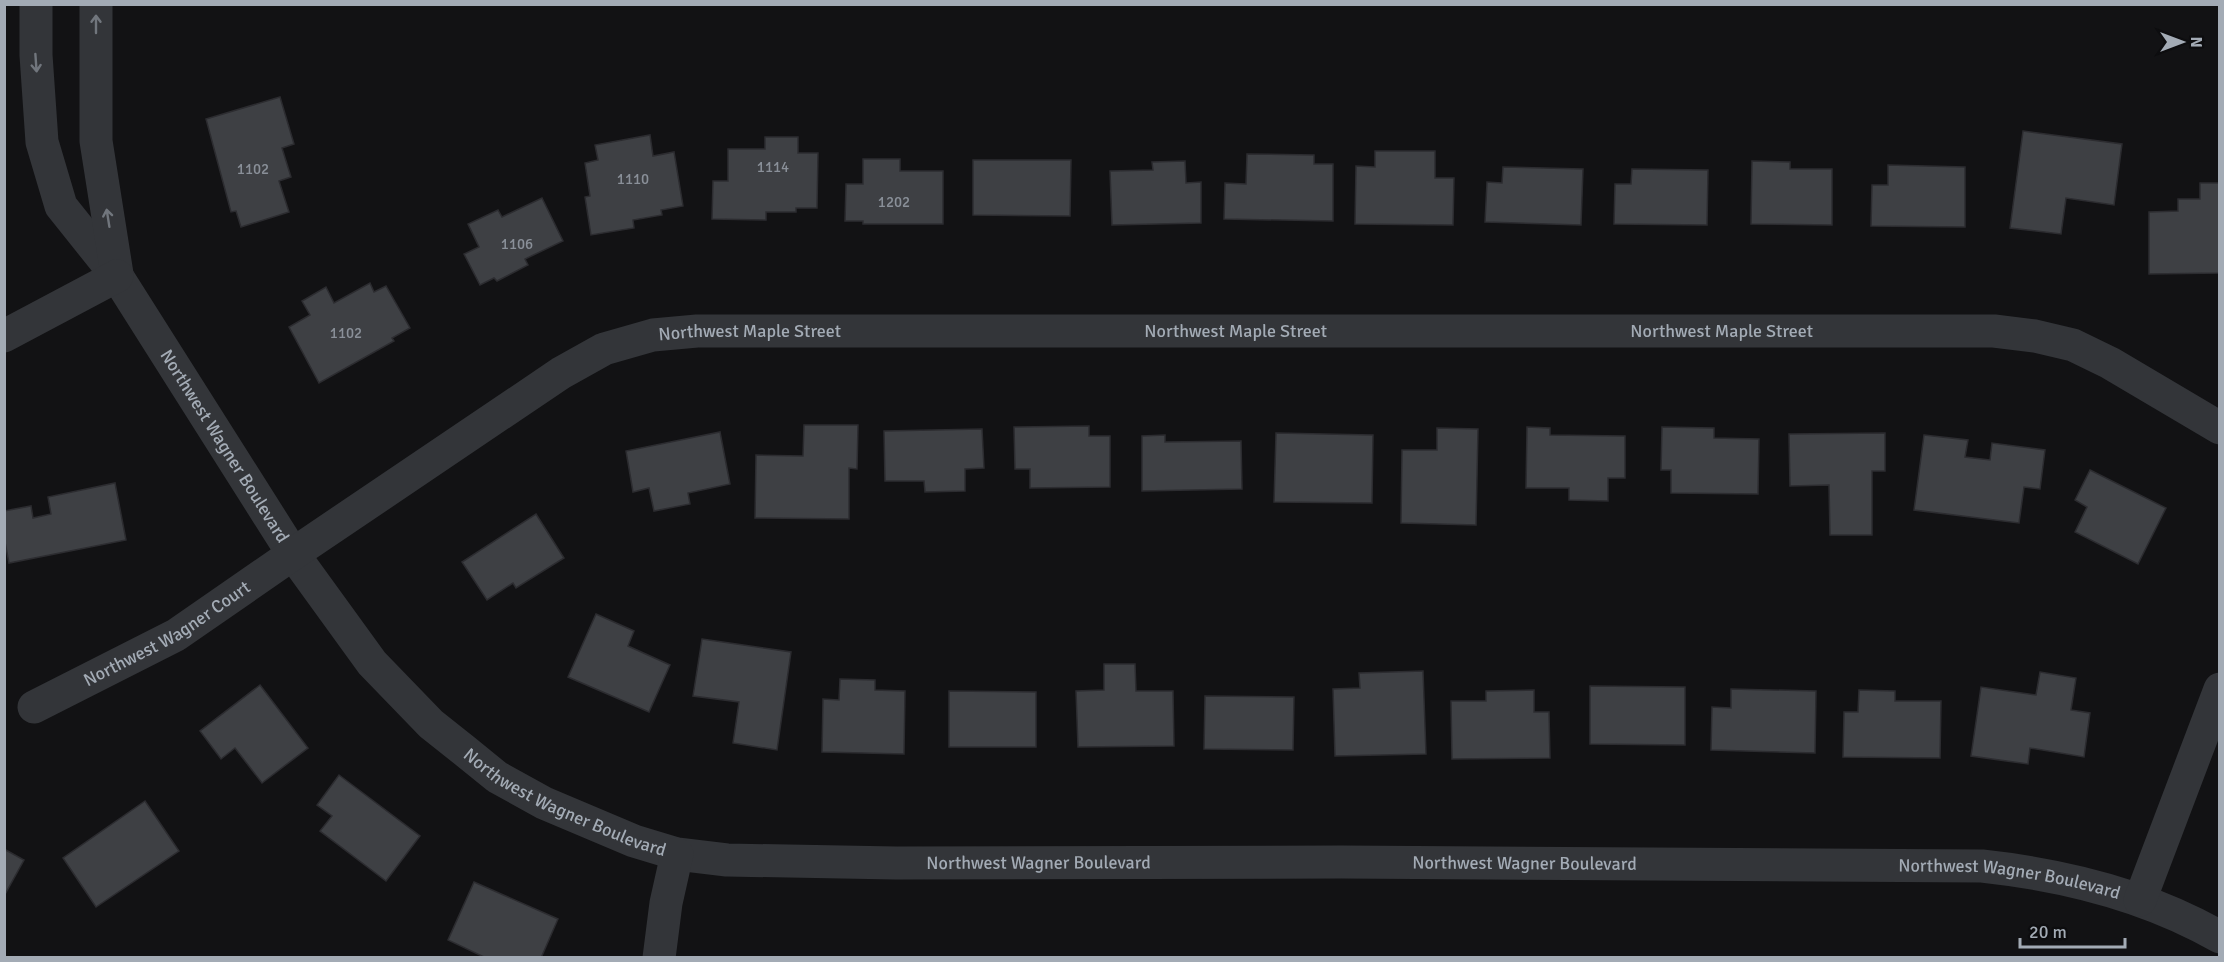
<svg xmlns="http://www.w3.org/2000/svg" width="2224" height="962" viewBox="0 0 2224 962" font-family="Signika,sans-serif">
  <style>
    .building { fill: #3e4044; stroke: #2c2c30; stroke-width: 1.5 }
    .lines { fill: none; stroke-linecap: round; stroke-linejoin: round }
    .minor { stroke: #333539; stroke-width: 33 }
    .oneway { stroke: #71767d }
    .labels { text-anchor: middle; stroke-width: 6; stroke-linejoin: round; paint-order: stroke }
    .number-label { font-size: 15px; fill: #8a9099 }
    .street-label { font-size: 18px; fill: #a3abb5; stroke: #0d0d0f }
  </style>
  <rect width="100%" height="100%" fill="#121214"/>
  <g class="building">
    <polygon points="280,97 294,144 282,148 291,177 279,181 289,212 241,227 236,211 231,212 206,119"/>
    <polygon points="2023,131 2122,144 2114,205 2066,198 2061,234 2010,228"/>
    <polygon points="650,135 653,156 674,152 683,206 661,210 662,215 633,220 634,228 591,235 585,197 590,196 585,163 598,160 595,145"/>
    <polygon points="765,137 798,137 798,153 818,153 817,208 796,208 796,212 766,212 766,220 712,219 713,181 728,181 728,149 765,149"/>
    <polygon points="1375,151 1435,151 1435,178 1454,178 1453,225 1355,224 1356,166 1375,167"/>
    <polygon points="1247,154 1314,155 1314,164 1333,164 1333,221 1224,219 1225,183 1246,184"/>
    <polygon points="863,159 900,159 900,171 943,171 943,224 863,224 863,221 845,221 846,184 863,184"/>
    <polygon points="973,160 1071,160 1070,216 973,215"/>
    <polygon points="1185,161 1186,183 1201,182 1201,223 1112,225 1110,171 1153,170 1152,162"/>
    <polygon points="1752,161 1790,162 1790,169 1832,169 1832,225 1751,224"/>
    <polygon points="1888,165 1965,167 1965,227 1871,226 1872,185 1888,185"/>
    <polygon points="1503,167 1583,169 1581,225 1485,222 1487,182 1502,183"/>
    <polygon points="1632,169 1708,170 1707,225 1614,224 1615,184 1631,184"/>
    <polygon points="2200,183 2220,183 2220,273 2149,274 2149,212 2178,211 2178,199 2200,199"/>
    <polygon points="542,198 563,241 525,259 528,265 497,281 494,278 480,285 464,254 479,247 468,224 498,210 502,217"/>
    <polygon points="370,283 374,292 386,286 410,328 392,338 394,341 319,383 289,327 310,315 302,301 326,287 334,303"/>
    <polygon points="804,425 858,425 857,469 849,468 849,519 755,518 756,455 803,456"/>
    <polygon points="1089,426 1089,436 1110,436 1110,487 1030,488 1030,469 1015,469 1014,427"/>
    <polygon points="1527,427 1550,428 1550,435 1625,436 1625,478 1608,478 1608,501 1569,500 1569,488 1526,488"/>
    <polygon points="1662,427 1714,428 1714,438 1759,439 1758,494 1671,493 1671,470 1661,470"/>
    <polygon points="1437,428 1478,429 1476,525 1401,523 1402,450 1437,450"/>
    <polygon points="982,429 984,468 965,469 965,491 925,492 924,481 885,481 884,431"/>
    <polygon points="720,432 730,484 688,493 690,504 654,511 649,488 633,492 626,451"/>
    <polygon points="1276,433 1373,435 1372,503 1274,502"/>
    <polygon points="1885,433 1885,471 1872,471 1872,535 1830,535 1829,485 1790,486 1789,434"/>
    <polygon points="1165,435 1165,442 1241,441 1242,489 1142,491 1142,436"/>
    <polygon points="1924,435 1968,440 1965,457 1990,460 1992,443 2045,450 2040,489 2024,487 2019,523 1914,510"/>
    <polygon points="2090,470 2166,508 2138,564 2075,532 2087,507 2075,500"/>
    <polygon points="115,483 126,540 9,563 4,537 4,511 31,506 33,518 51,514 48,497"/>
    <polygon points="536,514 564,558 516,588 513,583 487,600 462,562"/>
    <polygon points="596,614 634,631 628,646 670,665 649,712 568,677"/>
    <polygon points="702,639 791,652 777,750 733,743 739,702 693,696"/>
    <polygon points="1104,664 1135,664 1136,691 1173,691 1174,746 1078,747 1076,691 1104,690"/>
    <polygon points="1423,671 1426,754 1335,756 1333,689 1360,688 1359,673"/>
    <polygon points="2040,672 2076,678 2071,710 2090,713 2084,757 2030,748 2028,764 1971,756 1981,687 2036,695"/>
    <polygon points="840,679 875,680 875,690 905,691 904,754 822,752 823,699 839,700"/>
    <polygon points="260,685 308,748 262,783 235,748 221,759 200,731"/>
    <polygon points="1590,686 1685,687 1685,745 1590,744"/>
    <polygon points="1731,689 1816,691 1815,753 1711,750 1712,707 1731,708"/>
    <polygon points="1534,690 1534,712 1549,712 1550,758 1452,759 1451,701 1486,701 1486,691"/>
    <polygon points="1859,690 1895,691 1895,701 1941,701 1940,758 1843,757 1844,712 1858,712"/>
    <polygon points="949,691 1036,692 1036,747 949,747"/>
    <polygon points="1205,696 1294,697 1293,750 1204,749"/>
    <polygon points="339,775 420,836 386,881 320,831 332,816 317,805"/>
    <polygon points="145,801 179,851 96,907 63,858"/>
    <polygon points="4,849 24,860 4,896"/>
    <polygon points="474,882 558,919 541,958 486,958 448,940"/>
  </g>
  <g class="lines">
    <g class="minor">
      <path id="s1" d="M36,4V55L42,142L61,206L117,276L293,554L372,663L431,724L465,751L497,777L544,803L634,841L677,854L727,860L896,863L1342,862L1982,866C2065,875 2147,895 2220,937"/>
      <polyline points="96,4 96,141 117,274"/>
      <polyline points="4,336 117,276"/>
      <path id="s2" d="M34,707L176,635L293,554L561,373L604,349L653,335L697,331H1994L2035,336L2073,345L2110,363L2220,428"/>
      <polyline points="2140,900 2220,689"/>
      <polyline points="659,958 666,903 677,854"/>
    </g>
  </g>
  <defs><path id="oneway-shaft" d="M-6 0H5M1.5-3L5.5 0L1.5 3" fill="none" stroke-width="1.6" stroke-linecap="round" stroke-linejoin="round" transform="scale(1.5)"/></defs>
  <g class="oneway">
    <use href="#oneway-shaft" transform="translate(96 24) rotate(-90)"/>
    <use href="#oneway-shaft" transform="translate(36 63) rotate(86)"/>
    <use href="#oneway-shaft" transform="translate(108 218) rotate(-99)"/>
  </g>
  <g class="labels">
    <g class="number-label">
      <text x="773" y="172">1114</text>
      <text x="253" y="174">1102</text>
      <text x="633" y="184">1110</text>
      <text x="894" y="207">1202</text>
      <text x="517" y="249">1106</text>
      <text x="346" y="338">1102</text>
    </g>
    <g class="street-label">
      <text dy="6" stroke="none"><textPath href="#s2" startOffset="1308">Northwest Maple Street</textPath></text>
      <text dy="6" stroke="none"><textPath href="#s2" startOffset="1794">Northwest Maple Street</textPath></text>
      <text dy="6" stroke="none"><textPath href="#s2" startOffset="822">Northwest Maple Street</textPath></text>
      <text dy="6" stroke="none"><textPath href="#s1" startOffset="496">Northwest Wagner Boulevard</textPath></text>
      <text dy="6" stroke="none"><textPath href="#s2" startOffset="152">Northwest Wagner Court</textPath></text>
      <text dy="6" stroke="none"><textPath href="#s1" startOffset="1000">Northwest Wagner Boulevard</textPath></text>
      <text dy="6" stroke="none"><textPath href="#s1" startOffset="1486">Northwest Wagner Boulevard</textPath></text>
      <text dy="6" stroke="none"><textPath href="#s1" startOffset="1972">Northwest Wagner Boulevard</textPath></text>
      <text dy="6" stroke="none"><textPath href="#s1" startOffset="2458">Northwest Wagner Boulevard</textPath></text>
    </g>
  </g>
  <rect width="2224" height="962" fill="none" stroke="#a3abb5" stroke-width="12"/>
  <g transform="translate(2182 42) rotate(90)" stroke="#0d0d0f" stroke-width="4.5" paint-order="stroke">
  <path d="M0-4.5L10 22L0 15L-10 22Z" fill="#a3abb5"/>
  <text y="-9" font-size="16" font-weight="bold" text-anchor="middle" fill="#a3abb5">N</text>
  </g>
  <path d="M2020 938v9h105v-9" fill="none" stroke="#a3abb5" stroke-width="3"/>
  <text x="2029" y="938" font-size="18" fill="#a3abb5" stroke="#0d0d0f" stroke-width="4.5" paint-order="stroke">20 m</text>
</svg>
